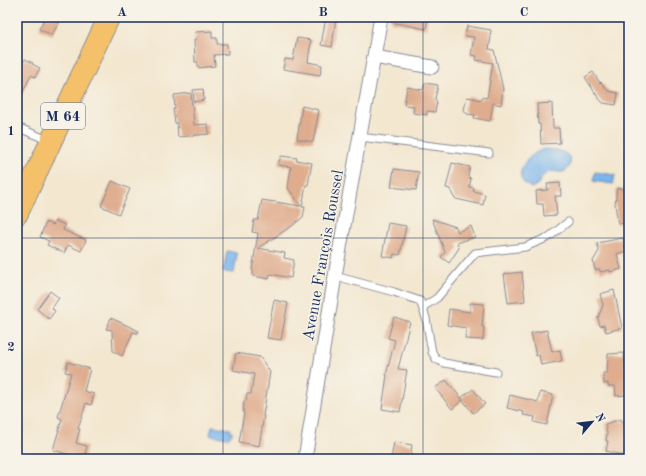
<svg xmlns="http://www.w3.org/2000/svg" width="646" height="476" viewBox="0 0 646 476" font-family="'Old Standard TT',serif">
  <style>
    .water { fill: #7ab5ec; stroke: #4a72a5 }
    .building { fill: #dfac8d }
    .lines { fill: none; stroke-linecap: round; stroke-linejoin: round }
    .lane-casing { stroke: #878b97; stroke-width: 9 }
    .street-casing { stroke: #878b97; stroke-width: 15 }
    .primary-casing { stroke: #878b97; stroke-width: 23 }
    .lane { stroke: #fff; stroke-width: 7 }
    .street { stroke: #fff; stroke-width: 13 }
    .primary { stroke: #f4c16a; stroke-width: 21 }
    .grid { fill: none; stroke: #1b2f5e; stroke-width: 1; stroke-opacity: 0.55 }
    .labels { text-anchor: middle; stroke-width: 3; stroke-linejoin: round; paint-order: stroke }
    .shield { fill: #f7f3e8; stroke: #5d6a87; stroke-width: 1 }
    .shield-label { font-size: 15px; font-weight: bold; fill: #1b2f5e }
    .street-label { font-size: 16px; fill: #1b2f5e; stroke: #f7f3e8 }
    .neatline { fill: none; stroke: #1b2f5e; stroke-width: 1.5 }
    .grid-label { font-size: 13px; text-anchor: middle; font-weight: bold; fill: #1b2f5e }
  </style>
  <rect width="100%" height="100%" fill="#f7f3e8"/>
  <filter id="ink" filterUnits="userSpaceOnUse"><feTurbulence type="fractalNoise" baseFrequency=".025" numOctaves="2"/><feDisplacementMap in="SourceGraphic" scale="8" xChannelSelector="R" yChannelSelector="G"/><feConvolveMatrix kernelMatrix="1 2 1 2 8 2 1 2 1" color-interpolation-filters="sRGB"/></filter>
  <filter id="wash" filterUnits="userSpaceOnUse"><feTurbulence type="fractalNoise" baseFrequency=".012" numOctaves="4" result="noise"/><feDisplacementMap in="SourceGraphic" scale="16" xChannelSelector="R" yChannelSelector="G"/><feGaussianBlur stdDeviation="0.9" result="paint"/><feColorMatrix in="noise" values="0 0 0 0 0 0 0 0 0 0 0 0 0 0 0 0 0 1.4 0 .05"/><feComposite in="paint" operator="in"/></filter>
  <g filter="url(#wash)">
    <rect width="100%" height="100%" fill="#f3e7d0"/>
    <g class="water">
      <path d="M544,149C552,149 573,151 570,163C570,167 568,169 565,171C559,174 553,169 547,173C542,175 541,181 537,185C537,185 533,187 532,188C508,178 527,154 544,149Z"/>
      <polygon points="595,172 615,175 613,184 593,181"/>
      <polygon points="227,251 236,253 237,254 234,273 223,272"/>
      <polygon points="212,426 231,429 230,431 232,432 232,434 229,438 210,435"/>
    </g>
    <g id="blocks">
      <g class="building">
        <polygon points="45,17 62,17 52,35 39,29"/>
        <polygon points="326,17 336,17 332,47 321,45"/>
        <polygon points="391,17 428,17 426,29 391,22"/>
        <polygon points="467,26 491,30 490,37 491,37 489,49 494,50 503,89 501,105 493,103 490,121 474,118 475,115 467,114 464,110 467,97 482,100 482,97 487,98 493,63 476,60 477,56 471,55 474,37 465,36"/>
        <polygon points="212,31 212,38 217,38 217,44 227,44 228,54 214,55 215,66 198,68 198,62 195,62 194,40 196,39 195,32"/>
        <polygon points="297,38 311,40 308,62 322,65 320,75 283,69 285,59 293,60"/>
        <polygon points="25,59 33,63 32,64 40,68 35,77 31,75 17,105 17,74"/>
        <polygon points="593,72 600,83 601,82 608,91 618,93 616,105 603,103 597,96 585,77"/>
        <polygon points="425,83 438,85 435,99 437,102 435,112 427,111 427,115 413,113 414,106 404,105 407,87 423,90"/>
        <polygon points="203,89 204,100 194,102 193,90"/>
        <polygon points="191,93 194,125 208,124 209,134 178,137 177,123 175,123 173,109 175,109 174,95"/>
        <polygon points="552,103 553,128 559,128 560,143 541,144 540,124 538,124 537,104"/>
        <polygon points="302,106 319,110 313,142 297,139"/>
        <polygon points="281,156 297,158 296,160 312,163 308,185 306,185 302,207 305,207 303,217 292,226 258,248 285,253 284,258 294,260 291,278 270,274 269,279 253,276 253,270 252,270 258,233 252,232 254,220 258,220 262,200 301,206 288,188 291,167 278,165"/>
        <polygon points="452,163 470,167 468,176 471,179 469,187 474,188 473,191 485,194 483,205 456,199 453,196 450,189 446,188"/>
        <polygon points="394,169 419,172 416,190 391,187"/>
        <polygon points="112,181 130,189 119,214 101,206"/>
        <polygon points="560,183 561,196 555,196 557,215 544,216 543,204 537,204 536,191 548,190 547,184"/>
        <polygon points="617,188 629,190 629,222 618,224 615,204"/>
        <polygon points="432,219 456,227 458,232 471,226 475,237 457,243 459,248 449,263 441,257 445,252"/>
        <polygon points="55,221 65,225 63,230 86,240 81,251 68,245 64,253 47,245 49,241 40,237 46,222 53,225"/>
        <polygon points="388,223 406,226 400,255 394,254 393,258 382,256"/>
        <polygon points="623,238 626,251 617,254 621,269 610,272 610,270 600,272 600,269 595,270 593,261 599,251 597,243"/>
        <polygon points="522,272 525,301 508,303 504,274"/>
        <polygon points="614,290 622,328 606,332 604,325 600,326 598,318 603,305 600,294"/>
        <polygon points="50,291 59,298 52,308 55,311 49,319 37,309"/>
        <polygon points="274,300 288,303 281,340 267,338"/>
        <polygon points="470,303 484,304 482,327 484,327 483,340 465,339 466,328 447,325 449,309 470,312"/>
        <polygon points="394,317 410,322 398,369 407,370 400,412 382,409 387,375 386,375 395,340 388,338"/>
        <polygon points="111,318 139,331 138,333 133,332 122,356 113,351 112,330 106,329"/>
        <polygon points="547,330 552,352 560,350 562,361 541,365 539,355 536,356 531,333"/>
        <polygon points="236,353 260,357 270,372 263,416 264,416 259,446 239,442 244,413 243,412 244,401 246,401 247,394 251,394 254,374 233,370"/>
        <polygon points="624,353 627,395 616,396 615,386 608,386 608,383 604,384 603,373 607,373 608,354"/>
        <polygon points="68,362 90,369 84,391 94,394 91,405 86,403 78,429 80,429 76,443 87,446 84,459 53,450 62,419 58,417 71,373 65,372"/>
        <polygon points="446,380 463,400 452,409 435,388"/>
        <polygon points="473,389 485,404 473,413 461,398"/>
        <polygon points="540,392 553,395 547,425 534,422 535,417 523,415 524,412 507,408 510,395 538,402"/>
        <polygon points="621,419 622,422 629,420 629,457 606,451 608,441 606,441 607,433 605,424"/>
        <polygon points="394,442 412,445 410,459 391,459"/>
      </g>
    </g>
  </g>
  <g filter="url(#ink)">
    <use href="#blocks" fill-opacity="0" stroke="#878b97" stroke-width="1"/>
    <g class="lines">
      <g class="lane-casing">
        <g id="lane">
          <polyline points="17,127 50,141"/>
          <polyline points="360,137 489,153"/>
          <polyline points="335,276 394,292 420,301 426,318 432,352 436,359 444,363 496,372"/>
          <polyline points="423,307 437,298 475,253 525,247 549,237 568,222"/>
        </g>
      </g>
      <g class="street-casing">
        <g id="street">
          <polyline points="374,57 432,67"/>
          <polyline points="305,459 335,276 381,17"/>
        </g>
      </g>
      <g class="primary-casing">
        <polyline id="primary" points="17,214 109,17"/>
      </g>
      <use href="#lane" class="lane"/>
      <use href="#street" class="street"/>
      <use href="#primary" class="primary"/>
    </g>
  </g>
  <path class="grid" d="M223,17V459M423,17V459M17,238H629"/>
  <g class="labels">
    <rect class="shield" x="41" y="103" width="44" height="26" rx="3"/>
    <g class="shield-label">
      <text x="63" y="121">M 64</text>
    </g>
    <g class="street-label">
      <text transform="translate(322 255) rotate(-80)" y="6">Avenue François Roussel</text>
    </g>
  </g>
  <rect width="646" height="476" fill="none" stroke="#f7f3e8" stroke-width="44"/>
  <g transform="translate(592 422) rotate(62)" stroke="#f7f3e8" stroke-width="3" paint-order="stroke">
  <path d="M0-3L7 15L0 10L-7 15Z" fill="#1b2f5e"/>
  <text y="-6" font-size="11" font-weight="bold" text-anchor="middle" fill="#1b2f5e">N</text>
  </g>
  <rect x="22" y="22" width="602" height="432" class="neatline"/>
  <g class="grid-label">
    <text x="122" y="16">A</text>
    <text x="323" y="16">B</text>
    <text x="524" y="16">C</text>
    <text x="11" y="135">1</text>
    <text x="11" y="351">2</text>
  </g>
</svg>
